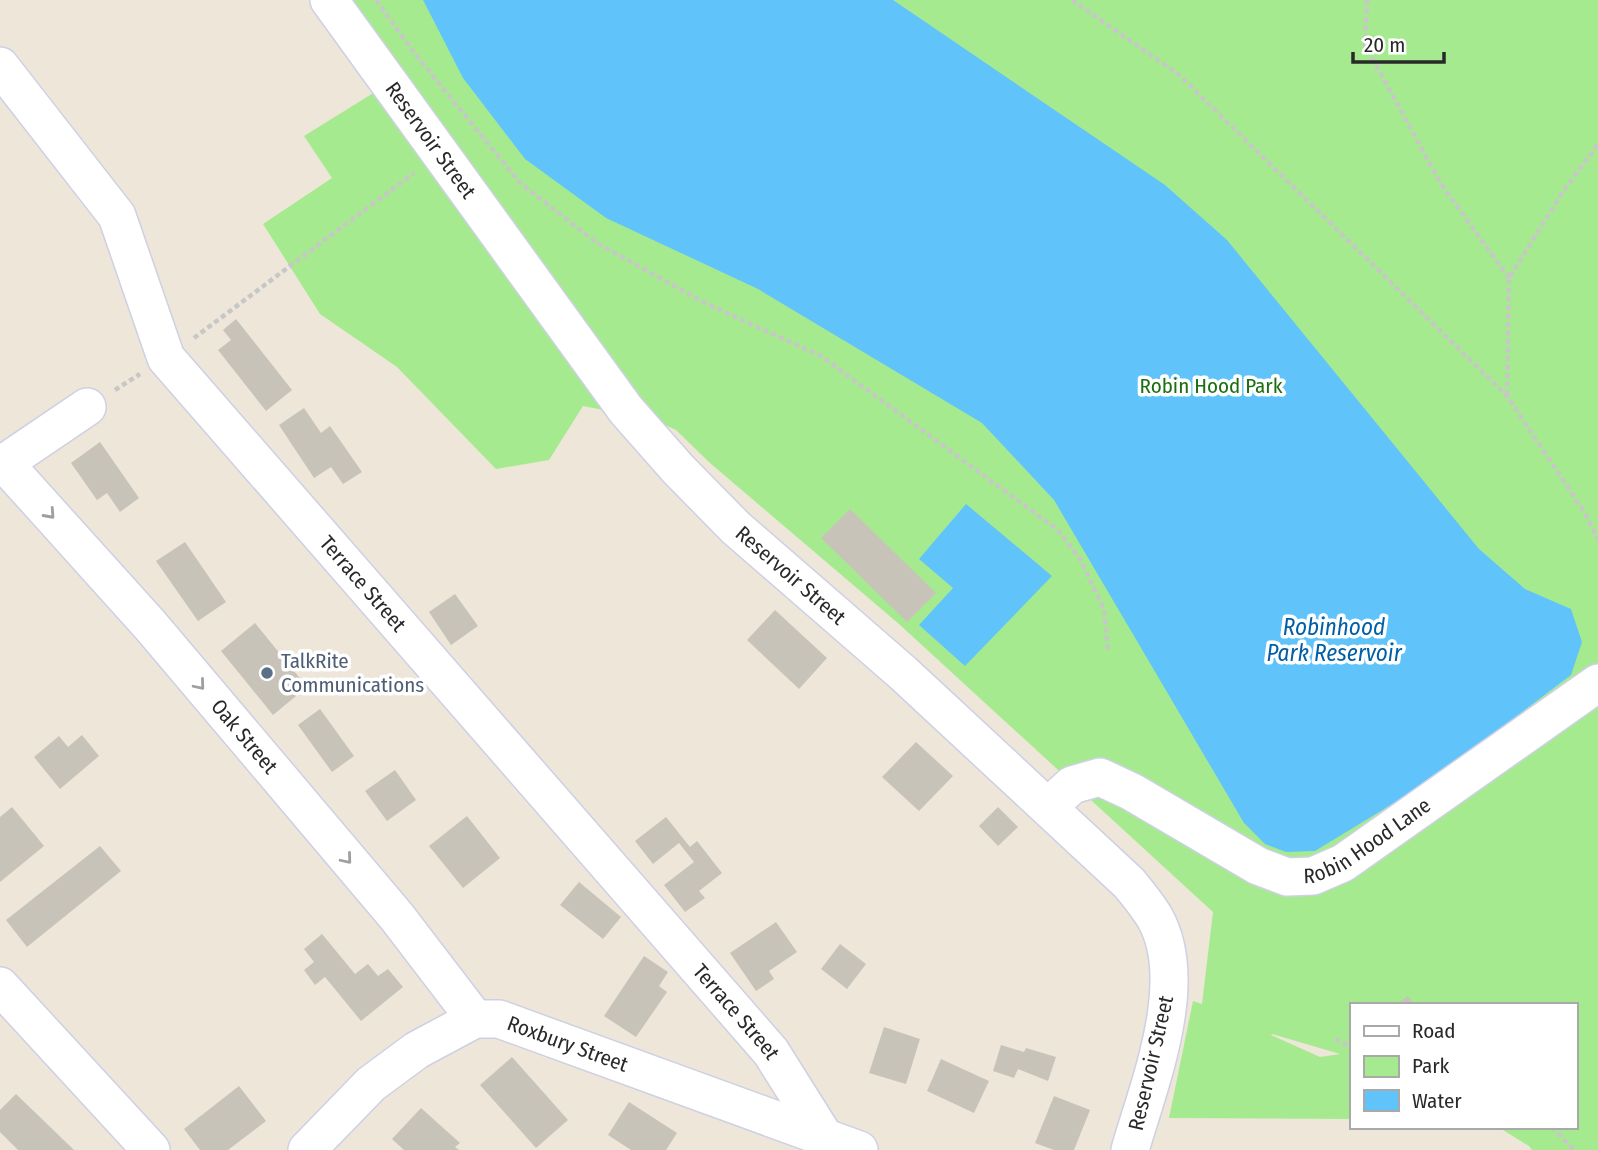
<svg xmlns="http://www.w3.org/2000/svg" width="1598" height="1150" viewBox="0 0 1598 1150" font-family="'Fira Sans Condensed',sans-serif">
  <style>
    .green { fill: #a6ea8f; fill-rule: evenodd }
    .water { fill: #60c4fb }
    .building { fill: #c8c3b9 }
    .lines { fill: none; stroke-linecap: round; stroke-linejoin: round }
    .minor-casing { stroke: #ced0e4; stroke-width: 40 }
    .path { stroke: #c7c7c7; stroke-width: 4.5; stroke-dasharray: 5 3.5; stroke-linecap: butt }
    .minor { stroke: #fff; stroke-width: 37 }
    .oneway { stroke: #9f9f9f }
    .service-dot { fill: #5c6f8a; stroke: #fff; stroke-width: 2.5 }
    .labels { text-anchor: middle; stroke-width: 7; stroke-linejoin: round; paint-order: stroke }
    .street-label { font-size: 21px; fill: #292929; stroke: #fff }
    .park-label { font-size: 21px; fill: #1d6d12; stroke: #fff }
    .service-label { font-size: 21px; fill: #4e5e75; stroke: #fff; text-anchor: start }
    .water-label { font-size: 23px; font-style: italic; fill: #005fa6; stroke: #fff }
  </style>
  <rect width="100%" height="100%" fill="#ede6d9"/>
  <path class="green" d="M314,0H1598V1150H1532L1529,1146L1498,1127H1575V1005H1351V1119L1169,1118L1193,1001L1202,1004L1213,912L899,624L710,463L676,430L654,420L583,406L549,460L496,469L397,367L320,314L263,224L332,178L304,136L375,92ZM1271,1035L1272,1034L1340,1054L1320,1057Z"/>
  <g class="water">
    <polygon points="423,0 893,0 1165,185 1227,240 1479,549 1525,589 1571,609 1582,642 1571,675 1435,778 1315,851 1286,852 1265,844 1244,823 1054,500 982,423 758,289 606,218 525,159 463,78"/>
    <polygon points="966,504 1052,576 965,666 919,625 953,588 919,559"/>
  </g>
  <g class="building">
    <polygon points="236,319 292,390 266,411 218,350 231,340 223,330"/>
    <polygon points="304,408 321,433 330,426 362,472 343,484 331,467 314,478 279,425"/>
    <polygon points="100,442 139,498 120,512 107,493 97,500 71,463"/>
    <polygon points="850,509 936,593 907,622 821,538"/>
    <polygon points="185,542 226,602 198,621 156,561"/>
    <polygon points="455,594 478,626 451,645 429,612"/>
    <polygon points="775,610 827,658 799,689 747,640"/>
    <polygon points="255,623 307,687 273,715 221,651"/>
    <polygon points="320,709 354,756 332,772 298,725"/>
    <polygon points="82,735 99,756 60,789 34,757 59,736 68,747"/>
    <polygon points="916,742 953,776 919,811 882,777"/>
    <polygon points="395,770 416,800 387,821 365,791"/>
    <polygon points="12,807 44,846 0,882 0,817"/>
    <polygon points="998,807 1018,827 998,846 979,826"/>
    <polygon points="467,816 500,858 463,888 429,846"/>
    <polygon points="666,817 690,847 697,841 722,873 699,891 705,898 685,912 664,885 694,862 679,843 653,864 635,841"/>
    <polygon points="100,846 121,871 27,947 6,920"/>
    <polygon points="579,882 621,917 603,939 560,905"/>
    <polygon points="776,922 797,952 769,971 774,979 756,991 730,953"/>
    <polygon points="322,934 355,974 368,964 378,976 388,969 403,987 361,1021 325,977 315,985 304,970 314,962 304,949"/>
    <polygon points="840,944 866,964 847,989 821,969"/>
    <polygon points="644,956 668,972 659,986 667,992 636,1037 604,1016"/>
    <polygon points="1408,996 1414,1005 1395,1005"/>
    <polygon points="884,1027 920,1039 906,1084 869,1073"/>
    <polygon points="1001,1045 1024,1052 1026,1048 1056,1057 1048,1081 1018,1069 1014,1078 993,1071"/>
    <polygon points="512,1057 568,1120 536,1148 480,1085"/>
    <polygon points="941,1059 989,1081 974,1113 927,1091"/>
    <polygon points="239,1086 266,1121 228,1150 200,1150 184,1129"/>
    <polygon points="16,1094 74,1150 18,1150 0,1132 0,1110"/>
    <polygon points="1054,1096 1090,1110 1074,1150 1054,1150 1035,1143"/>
    <polygon points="629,1102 677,1133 666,1150 631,1150 608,1135"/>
    <polygon points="421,1108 460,1143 455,1147 459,1150 404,1150 392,1139"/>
  </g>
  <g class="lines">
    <g class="minor-casing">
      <g id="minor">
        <path id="s1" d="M329,0L626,410L678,469L736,528L903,673L1129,883C1138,894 1148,906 1155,918C1191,982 1149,1084 1130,1150"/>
        <path id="s2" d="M0,66L117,216L166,358L771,1052L825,1138"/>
        <path id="s3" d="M4,463L150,625L397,917L475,1019"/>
        <polyline points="0,466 87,407"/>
        <path id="s4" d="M1048,807L1072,785L1100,777L1132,792L1258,866L1287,877L1313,876L1343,863L1598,683"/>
        <polyline points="0,986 151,1150"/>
        <path id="s5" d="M307,1150L371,1084L417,1050L475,1019H499L859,1150"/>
      </g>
    </g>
    <g class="path">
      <polyline points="376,0 415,54 520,183 597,243 705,303 821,356 1058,530 1080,559 1104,609 1108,651"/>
      <polyline points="1072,0 1178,74 1507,396 1585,513 1598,540"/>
      <polyline points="1367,0 1365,45 1441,184 1509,278"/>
      <polyline points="194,338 414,173"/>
      <polyline points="115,390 140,374"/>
      <polyline points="1507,395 1509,278 1562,193 1598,144"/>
      <polyline points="1335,1039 1351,1047"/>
      <polyline points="1552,1127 1574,1150"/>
    </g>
    <use href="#minor" class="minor"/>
  </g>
  <defs><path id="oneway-chevron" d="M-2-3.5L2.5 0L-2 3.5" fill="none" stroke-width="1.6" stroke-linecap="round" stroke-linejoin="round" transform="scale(1.75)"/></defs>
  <g class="oneway">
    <use href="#oneway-chevron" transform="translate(50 514) rotate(48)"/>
    <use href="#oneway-chevron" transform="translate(200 685) rotate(50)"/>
    <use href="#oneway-chevron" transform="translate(347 859) rotate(50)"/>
  </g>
  <circle class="service-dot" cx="267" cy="673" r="7"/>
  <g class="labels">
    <g class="street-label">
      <text dy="7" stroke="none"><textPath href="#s1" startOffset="173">Reservoir Street</textPath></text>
      <text dy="7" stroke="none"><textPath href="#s1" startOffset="740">Reservoir Street</textPath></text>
      <text dy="7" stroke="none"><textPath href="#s2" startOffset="640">Terrace Street</textPath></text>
      <text dy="7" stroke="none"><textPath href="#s3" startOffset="364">Oak Street</textPath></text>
      <text dy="7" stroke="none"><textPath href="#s4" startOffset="364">Robin Hood Lane</textPath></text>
      <text dy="7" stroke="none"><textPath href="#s2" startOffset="1208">Terrace Street</textPath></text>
      <text dy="7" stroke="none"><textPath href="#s5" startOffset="312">Roxbury Street</textPath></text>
      <text transform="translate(1151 1063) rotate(-77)" y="7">Reservoir Street</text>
    </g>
    <g class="park-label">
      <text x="1211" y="393">Robin Hood Park</text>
    </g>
    <g class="service-label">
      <text x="281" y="668">TalkRite<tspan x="281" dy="24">Communications</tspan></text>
    </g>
    <g class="water-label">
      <text x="1334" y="635">Robinhood<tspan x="1334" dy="26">Park Reservoir</tspan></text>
    </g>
  </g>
  <rect x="1350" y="1003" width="228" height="126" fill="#ffffff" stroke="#a9a9a9" stroke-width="2"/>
  <rect x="1364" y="1026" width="35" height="10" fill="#ffffff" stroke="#a9a9a9" stroke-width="2"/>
  <text x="1412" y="1038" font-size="21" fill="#292929">Road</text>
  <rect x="1364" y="1056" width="35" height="21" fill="#a6ea8f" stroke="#a9a9a9" stroke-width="2"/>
  <text x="1412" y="1073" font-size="21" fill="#292929">Park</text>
  <rect x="1364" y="1090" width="35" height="21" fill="#60c4fb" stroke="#a9a9a9" stroke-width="2"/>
  <text x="1412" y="1108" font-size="21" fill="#292929">Water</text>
  <path d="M1353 52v10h91v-10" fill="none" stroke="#292929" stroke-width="3.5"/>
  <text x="1364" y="52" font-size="21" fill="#292929" stroke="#ffffff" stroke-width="5" paint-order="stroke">20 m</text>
</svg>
